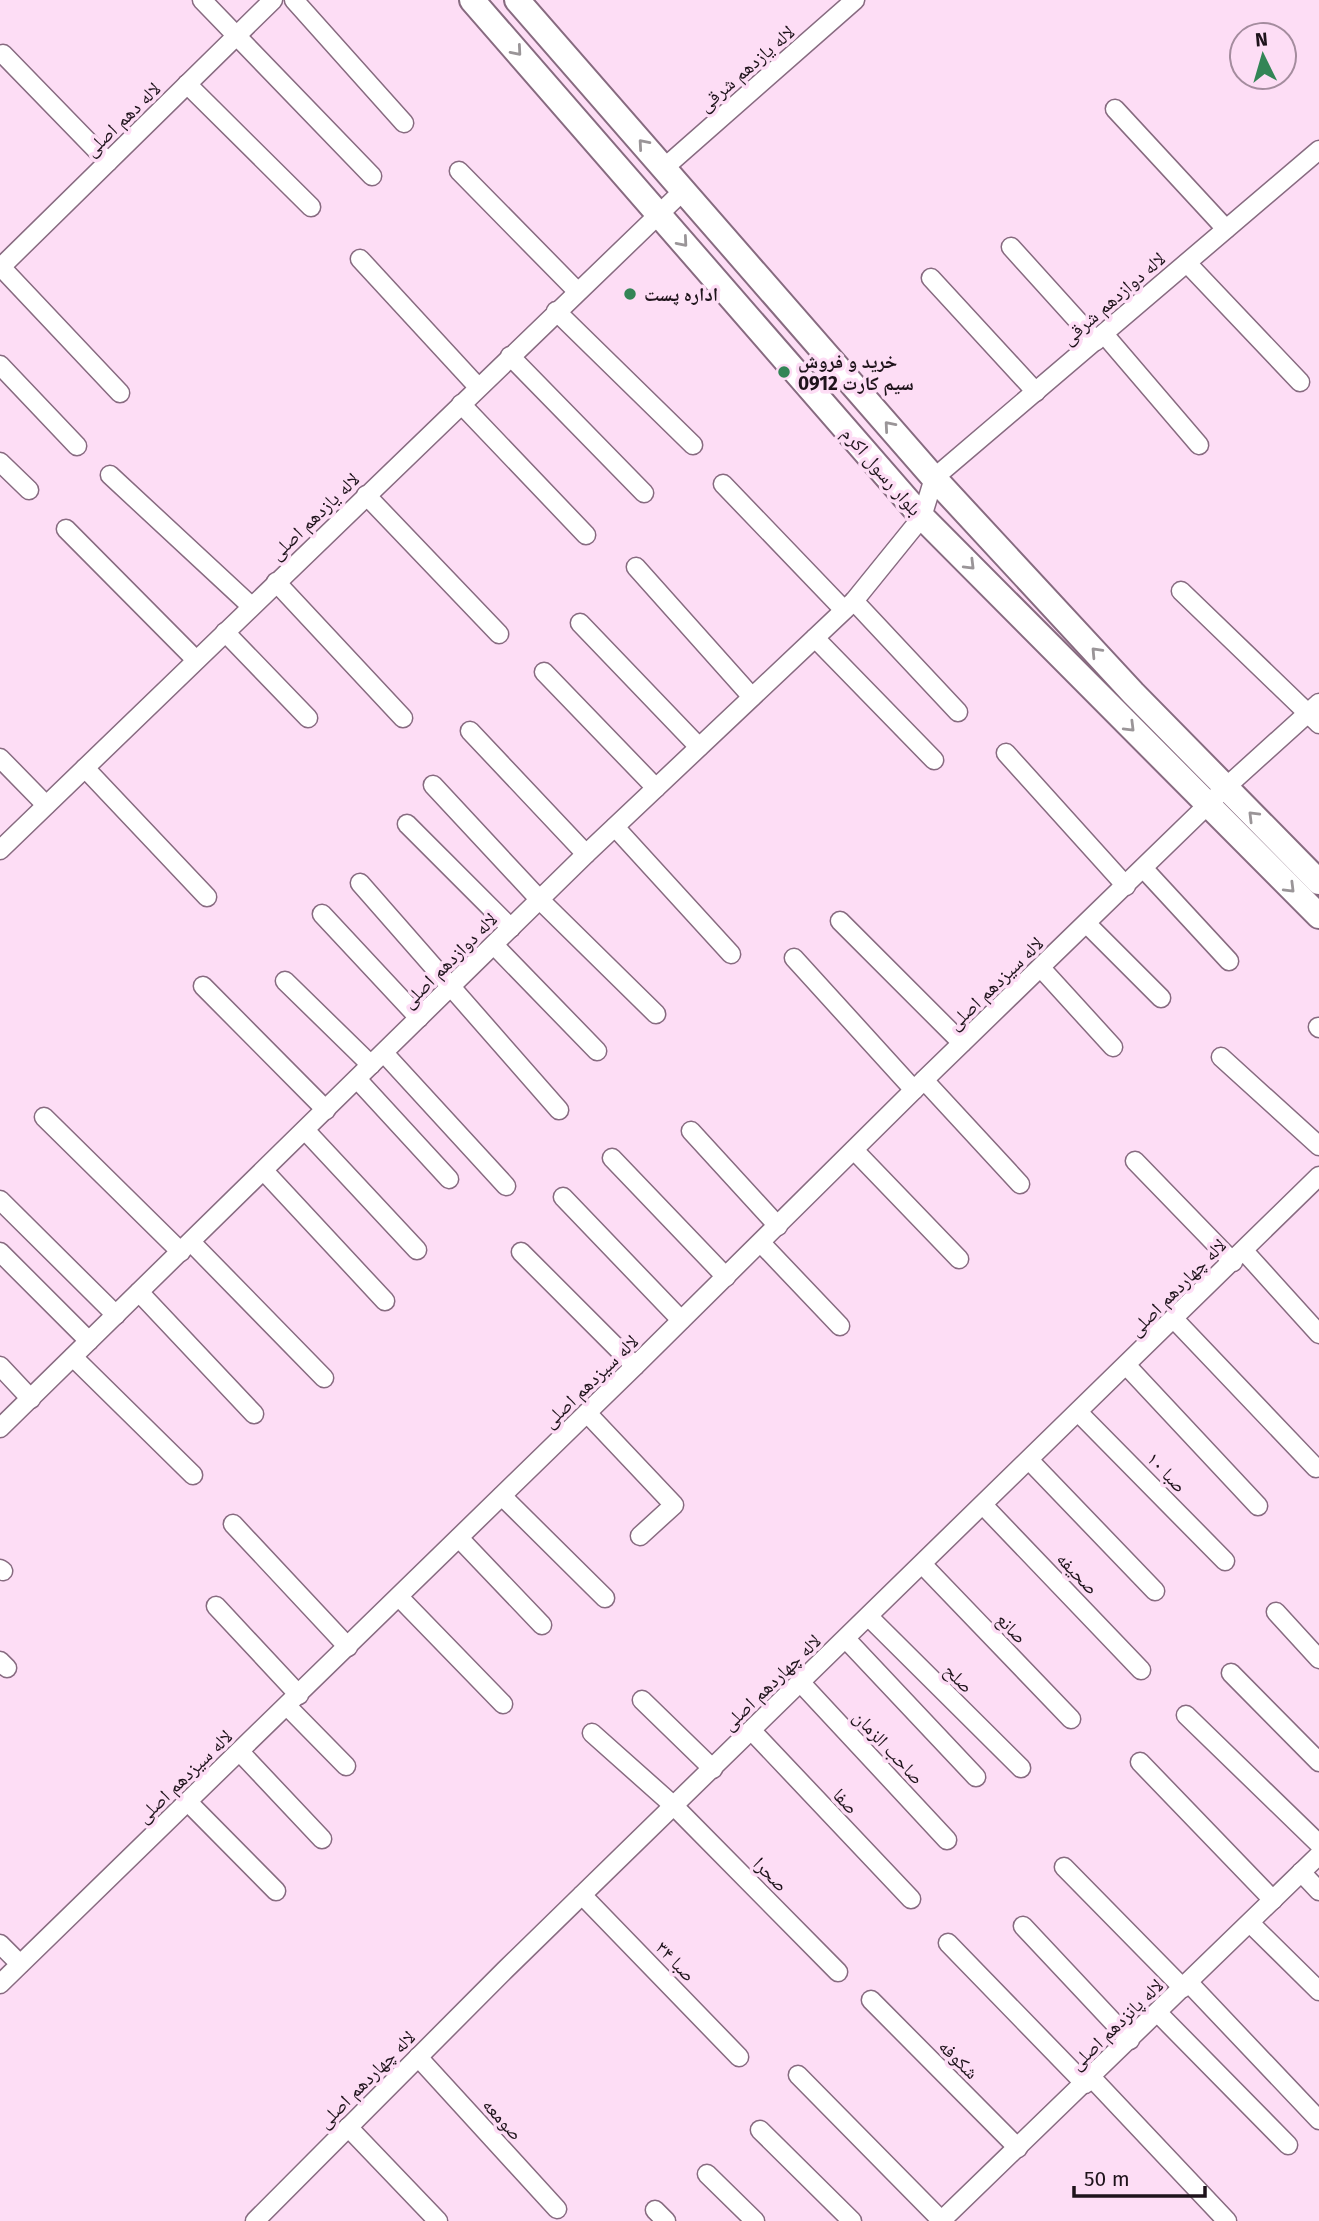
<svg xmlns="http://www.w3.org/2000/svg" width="1319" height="2221" viewBox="0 0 1319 2221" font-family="'Fira Sans','Noto Naskh Arabic',sans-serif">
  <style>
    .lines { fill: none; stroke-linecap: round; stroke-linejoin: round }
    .minor-casing { stroke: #876b80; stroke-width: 21 }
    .secondary-casing { stroke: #876b80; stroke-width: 28 }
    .minor { stroke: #fff; stroke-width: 18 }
    .secondary { stroke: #fff; stroke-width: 24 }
    .oneway { stroke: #9a9598 }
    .poi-dot { fill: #338556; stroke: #fdddf5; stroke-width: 2.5 }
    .labels { text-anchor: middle; stroke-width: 7; stroke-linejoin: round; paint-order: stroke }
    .street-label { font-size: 19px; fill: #1e131b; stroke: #fdddf5 }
    .poi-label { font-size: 19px; font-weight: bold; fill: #1e131b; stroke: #fdddf5; text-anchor: start }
  </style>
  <rect width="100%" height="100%" fill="#fdddf5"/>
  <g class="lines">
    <g class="minor-casing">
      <g id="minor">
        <polyline points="202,0 372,176"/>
        <polyline points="294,0 404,123"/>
        <polyline points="3,54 108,162"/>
        <polyline points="187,84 311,207"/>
        <polyline points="1115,109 1226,229"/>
        <polyline points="664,168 855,0"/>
        <polyline points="459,171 577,291"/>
        <polyline points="1011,247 1096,341"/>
        <polyline points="360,259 478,387"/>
        <polyline points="1187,263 1300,382"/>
        <polyline points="1,267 120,393"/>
        <polyline points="0,268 273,0"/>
        <polyline points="931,278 1036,392"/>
        <polyline points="556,311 693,445"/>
        <polyline points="1104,334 1199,445"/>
        <polyline points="510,356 644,493"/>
        <polyline points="0,365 77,446"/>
        <polyline points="461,404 586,535"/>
        <polyline points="0,462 29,490"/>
        <polyline points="110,475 251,606"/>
        <polyline points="723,484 844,610"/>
        <polyline points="366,495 499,634"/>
        <polyline points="66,529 196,660"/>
        <polyline points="636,567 752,697"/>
        <polyline points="276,582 403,718"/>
        <polyline points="1181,591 1319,724"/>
        <polyline points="854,601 958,712"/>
        <polyline points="580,623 699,747"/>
        <polyline points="225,632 308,718"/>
        <polyline points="815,638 934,760"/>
        <polyline points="544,672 656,788"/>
        <polyline points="470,731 586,854"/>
        <polyline points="1006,753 1126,886"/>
        <polyline points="0,758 46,805"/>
        <polyline points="85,768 207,897"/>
        <polyline points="433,785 540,900 656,1014"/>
        <polyline points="407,824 511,928"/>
        <polyline points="615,827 731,954"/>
        <polyline points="0,850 684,190"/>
        <polyline points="1144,869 1229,961"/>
        <polyline points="360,883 559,1110"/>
        <polyline points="322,914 419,1018"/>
        <polyline points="840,921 962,1043"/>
        <polyline points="1087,924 1161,998"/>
        <polyline points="494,945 597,1051"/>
        <polyline points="794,958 914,1090"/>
        <polyline points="1041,968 1113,1047"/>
        <polyline points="285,981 371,1065"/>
        <polyline points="203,986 326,1110"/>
        <polyline points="1318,1027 1319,1028"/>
        <polyline points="384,1053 506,1186"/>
        <polyline points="1221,1057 1319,1146"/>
        <polyline points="357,1079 449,1179"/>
        <polyline points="924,1080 1020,1184"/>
        <polyline points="44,1117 181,1252"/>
        <polyline points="305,1130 417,1250"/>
        <polyline points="691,1131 778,1226"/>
        <polyline points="854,1150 959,1259"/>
        <polyline points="612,1158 726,1277"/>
        <polyline points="1135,1161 1233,1262"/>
        <polyline points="264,1171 385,1301"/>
        <polyline points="563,1197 681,1320"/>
        <polyline points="0,1200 116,1315"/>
        <polyline points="191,1242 324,1378"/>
        <polyline points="761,1243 840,1326"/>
        <polyline points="1244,1251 1319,1334"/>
        <polyline points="0,1252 89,1341"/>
        <polyline points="521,1252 635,1366"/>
        <polyline points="139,1292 254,1414"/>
        <polyline points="1174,1319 1316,1468"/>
        <polyline points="73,1357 193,1475"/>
        <polyline points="0,1366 31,1399"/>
        <polyline points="1127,1366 1258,1506"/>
        <polyline points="587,1413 674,1505 640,1536"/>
        <polyline points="1079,1413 1225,1561"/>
        <polyline points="0,1428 586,854 854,601 922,517 934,478 1319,150"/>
        <polyline points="1030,1461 1155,1591"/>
        <polyline points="502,1496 605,1598"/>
        <polyline points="984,1506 1141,1670"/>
        <polyline points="233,1524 348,1647"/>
        <polyline points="459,1538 542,1625"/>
        <polyline points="923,1565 1071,1719"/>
        <polyline points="0,1569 3,1571"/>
        <polyline points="399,1597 503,1704"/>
        <polyline points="216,1606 299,1695"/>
        <polyline points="1276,1612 1319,1659"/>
        <polyline points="869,1617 1021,1768"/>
        <polyline points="846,1639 976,1777"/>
        <polyline points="0,1661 7,1668"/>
        <polyline points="1231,1673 1319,1762"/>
        <polyline points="801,1683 947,1840"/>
        <polyline points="642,1700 713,1769"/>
        <polyline points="287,1706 346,1766"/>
        <polyline points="1186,1715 1319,1844"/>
        <polyline points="752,1731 911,1899"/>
        <polyline points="592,1733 674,1806 838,1972"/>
        <polyline points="240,1752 322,1839"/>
        <polyline points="1140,1762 1273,1900"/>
        <polyline points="188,1802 276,1891"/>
        <polyline points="1064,1867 1183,1988"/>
        <polyline points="1301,1872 1319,1891"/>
        <polyline points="582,1895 739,2057"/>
        <polyline points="1250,1923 1319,1991"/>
        <polyline points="1023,1926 1130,2040"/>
        <polyline points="948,1943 1085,2084"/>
        <polyline points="0,1944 20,1964"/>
        <polyline points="1189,1983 1319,2120"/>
        <polyline points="0,1984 635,1366 924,1080 1225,788 1319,703"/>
        <polyline points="871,2000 1018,2148"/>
        <polyline points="1158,2013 1288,2145"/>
        <polyline points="418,2057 557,2209"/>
        <polyline points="798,2075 942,2221"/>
        <polyline points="1092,2078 1227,2221"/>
        <polyline points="348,2127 438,2221"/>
        <polyline points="760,2130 852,2221"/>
        <polyline points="707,2174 755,2221"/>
        <polyline points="655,2210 666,2221"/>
        <polyline points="255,2221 505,1970 1319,1176"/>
        <polyline points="941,2221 1319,1855"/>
      </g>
    </g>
    <g class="secondary-casing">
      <g id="secondary">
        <polyline points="472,0 922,517 1319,916"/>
        <polyline points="517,0 934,478 1133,693 1319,882"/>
      </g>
    </g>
    <use href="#minor" class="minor"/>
    <use href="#secondary" class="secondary"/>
  </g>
  <defs><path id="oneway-chevron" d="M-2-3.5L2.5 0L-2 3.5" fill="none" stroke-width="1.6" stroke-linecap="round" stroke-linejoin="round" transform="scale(1.75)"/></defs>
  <g class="oneway">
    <use href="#oneway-chevron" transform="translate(517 51) rotate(49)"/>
    <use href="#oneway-chevron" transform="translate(643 144) rotate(-131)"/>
    <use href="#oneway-chevron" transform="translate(683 242) rotate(49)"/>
    <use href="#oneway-chevron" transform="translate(889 426) rotate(-131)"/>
    <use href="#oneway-chevron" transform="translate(970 565) rotate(45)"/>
    <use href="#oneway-chevron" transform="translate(1096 652) rotate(-133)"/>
    <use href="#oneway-chevron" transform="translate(1130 727) rotate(45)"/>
    <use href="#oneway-chevron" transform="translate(1253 816) rotate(-135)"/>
    <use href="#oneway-chevron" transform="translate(1290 888) rotate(45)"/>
  </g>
  <g class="poi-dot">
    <circle cx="630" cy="294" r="7"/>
    <circle cx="784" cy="372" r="7"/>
  </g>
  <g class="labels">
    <g class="street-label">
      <text transform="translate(746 68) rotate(-41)" y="7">لاله یازدهم شرقی</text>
      <text transform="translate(122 119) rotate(-44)" y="7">لاله دهم اصلی</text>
      <text transform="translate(1113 298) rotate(-41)" y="7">لاله دوازدهم شرقی</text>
      <text transform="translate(882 471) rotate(49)" y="7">بلوار رسول اکرم</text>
      <text transform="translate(314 516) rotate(-44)" y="7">لاله یازدهم اصلی</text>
      <text transform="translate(449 960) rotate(-45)" y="7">لاله دوازدهم اصلی</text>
      <text transform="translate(995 983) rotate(-44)" y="7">لاله سیزدهم اصلی</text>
      <text transform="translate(1177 1287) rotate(-45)" y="7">لاله چهاردهم اصلی</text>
      <text transform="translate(590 1381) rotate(-44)" y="7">لاله سیزدهم اصلی</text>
      <text transform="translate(1167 1472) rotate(46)" y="7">صبا ۱۰</text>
      <text transform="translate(1078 1573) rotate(46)" y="7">صحیفه</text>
      <text transform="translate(1012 1628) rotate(46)" y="7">صانع</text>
      <text transform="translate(959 1678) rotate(45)" y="7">صلح</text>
      <text transform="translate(771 1682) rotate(-44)" y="7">لاله چهاردهم اصلی</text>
      <text transform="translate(889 1747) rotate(47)" y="7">صاحب الزمان</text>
      <text transform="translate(184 1776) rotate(-44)" y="7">لاله سیزدهم اصلی</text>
      <text transform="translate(846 1801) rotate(47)" y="7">صفا</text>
      <text transform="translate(771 1874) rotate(45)" y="7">صحرا</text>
      <text transform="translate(676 1961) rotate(46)" y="7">صبا ۳۴</text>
      <text transform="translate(1116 2024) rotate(-44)" y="7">لاله پانزدهم اصلی</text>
      <text transform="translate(959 2059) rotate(45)" y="7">شکوفه</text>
      <text transform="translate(366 2079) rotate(-45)" y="7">لاله چهاردهم اصلی</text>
      <text transform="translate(503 2119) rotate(48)" y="7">صومعه</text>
    </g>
    <g class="poi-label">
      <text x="644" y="301">اداره پست</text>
      <text x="798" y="368">خرید و فروش<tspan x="798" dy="22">سیم کارت 0912</tspan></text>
    </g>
  </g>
  <g transform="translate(1263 56) rotate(355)"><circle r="33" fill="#fdddf5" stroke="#a48c9e" stroke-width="2"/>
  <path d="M0-5L12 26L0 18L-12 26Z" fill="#338556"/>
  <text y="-10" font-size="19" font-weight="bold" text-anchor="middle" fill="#1e131b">N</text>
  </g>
  <path d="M1074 2186v10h131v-10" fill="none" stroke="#1e131b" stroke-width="3.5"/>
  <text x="1084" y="2186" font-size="21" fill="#1e131b" stroke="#fdddf5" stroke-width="5" paint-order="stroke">50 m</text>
</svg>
